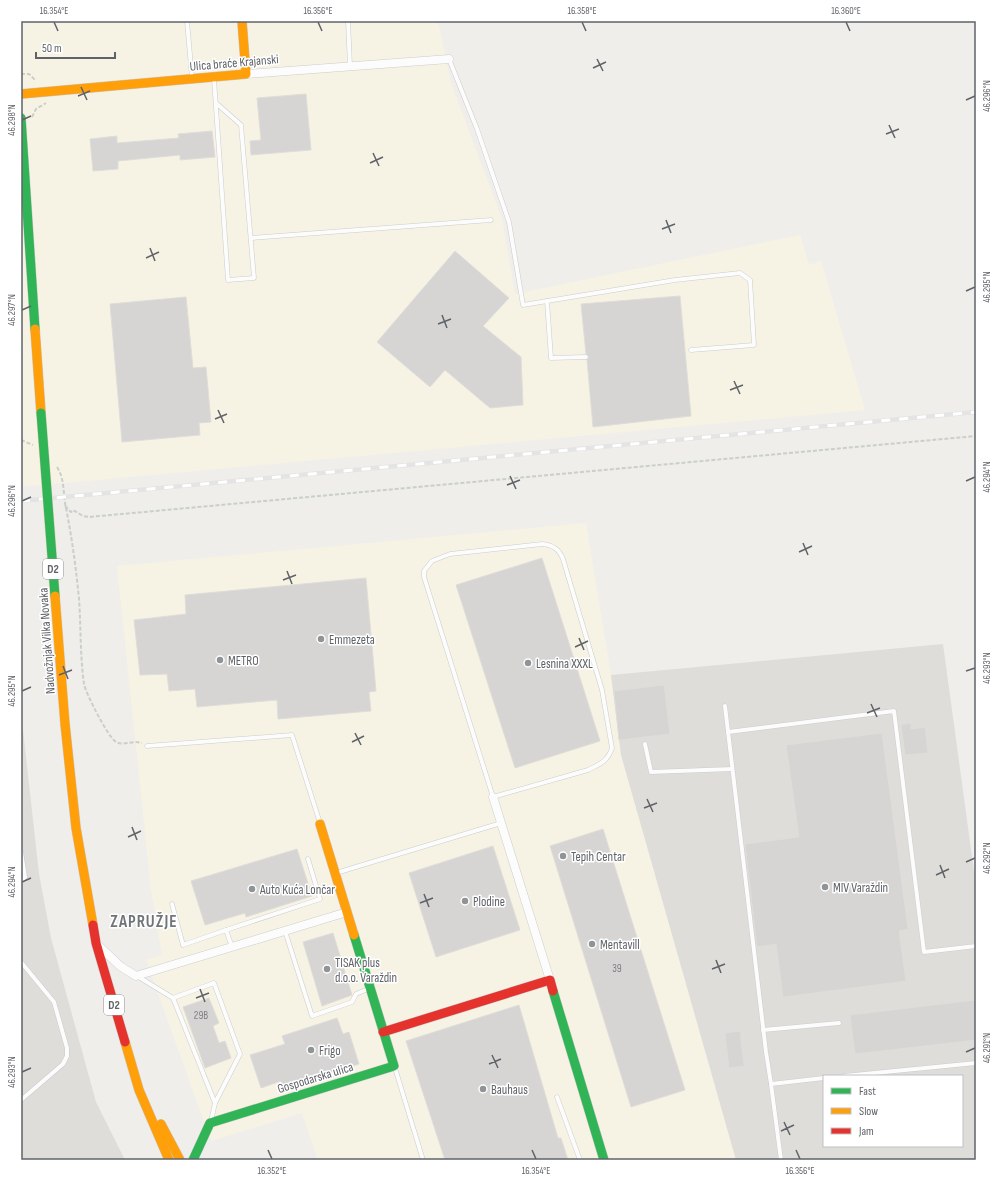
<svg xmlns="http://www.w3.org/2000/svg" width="997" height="1181" viewBox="0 0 997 1181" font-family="'Sofia Sans Condensed',sans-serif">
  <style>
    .commercial { fill: #f7f3e4 }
    .industrial { fill: #dfddda; fill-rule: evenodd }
    .building { fill: #d6d5d3; stroke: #deddd9 }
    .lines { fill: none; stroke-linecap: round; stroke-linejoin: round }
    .lane-casing { stroke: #cbcccc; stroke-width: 5 }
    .street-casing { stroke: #cbcccc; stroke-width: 9 }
    .fast-casing { stroke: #cacacb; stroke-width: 10 }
    .slow-casing { stroke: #cacacb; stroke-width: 10 }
    .jam-casing { stroke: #cacacb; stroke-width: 10 }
    .path { stroke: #cacfcc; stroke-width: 2; stroke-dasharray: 4 2; stroke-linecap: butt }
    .lane { stroke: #fdfcfc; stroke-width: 4 }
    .street { stroke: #fdfcfc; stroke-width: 8 }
    .fast { stroke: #30b455; stroke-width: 9 }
    .slow { stroke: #ff9f0a; stroke-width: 9 }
    .jam { stroke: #e5322d; stroke-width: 9 }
    .rail-casing { stroke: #e4e4e4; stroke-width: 4.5 }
    .rail { stroke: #fff; stroke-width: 3; stroke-dasharray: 9; stroke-linecap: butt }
    .fast-bridge-casing { stroke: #d7ceb8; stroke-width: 10; stroke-linecap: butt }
    .slow-bridge-casing { stroke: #d7ceb8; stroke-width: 10; stroke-linecap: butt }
    .fast-bridge { stroke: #30b455; stroke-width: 9 }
    .slow-bridge { stroke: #ff9f0a; stroke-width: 9 }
    .ticks { fill: none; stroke: #5f6368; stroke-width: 1.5 }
    .poi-dot { fill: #919496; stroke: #fff; stroke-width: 1.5 }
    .labels { text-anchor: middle; stroke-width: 3; stroke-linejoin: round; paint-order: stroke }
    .number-label { font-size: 11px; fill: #7e8184 }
    .shield { fill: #fff; stroke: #8f9295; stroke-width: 1 }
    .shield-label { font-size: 12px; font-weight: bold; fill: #5f6368 }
    .street-label { font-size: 13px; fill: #5f6368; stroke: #fff }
    .poi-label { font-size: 13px; fill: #5f6368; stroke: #fff; text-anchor: start }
    .district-label { font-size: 17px; font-weight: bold; letter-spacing: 1px; fill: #70757a; stroke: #fff }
    .neatline { fill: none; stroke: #5f6368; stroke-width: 1.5 }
    .ticks-label { font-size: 10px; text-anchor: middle; fill: #5f6368 }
  </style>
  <rect width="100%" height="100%" fill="#efeeea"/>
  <g class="commercial">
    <polygon points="21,21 438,21 451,83 502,219 515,294 800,235 809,265 821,261 865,410 21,487"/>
    <polygon points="586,523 611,675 621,755 736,1160 318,1160 302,1113 211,1141 146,960 162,955 151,890 117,566"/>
  </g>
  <g class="industrial">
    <path d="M943,644L976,886V1160H736L621,755L611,675ZM824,1076H962V1146H824Z"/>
    <polygon points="21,730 23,730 39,874 51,938 96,1102 125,1160 21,1160"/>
  </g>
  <g class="building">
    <polygon points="306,94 311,150 251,155 250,141 261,140 257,98"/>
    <polygon points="212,131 215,157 180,160 180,155 118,161 118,169 93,171 90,139 117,136 117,143 179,138 178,134"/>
    <polygon points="455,251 509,298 483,326 521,357 523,405 490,408 445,370 430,387 377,342"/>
    <polygon points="680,296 691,416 593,427 587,360 589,357 586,354 581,304"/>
    <polygon points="186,297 193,368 206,367 211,422 199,423 200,435 122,442 110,304"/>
    <polygon points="542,558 600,741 515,768 456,585"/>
    <polygon points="366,578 376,691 369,692 371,711 278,719 277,700 197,707 195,689 169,691 167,674 140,675 134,620 186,614 185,595"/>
    <polygon points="664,685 670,734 619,740 614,691"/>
    <polygon points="911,723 911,729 925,727 928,753 905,755 901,725"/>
    <polygon points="882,733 908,929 899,931 906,981 783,997 776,944 757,947 745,844 799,837 786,745"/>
    <polygon points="603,829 685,1090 631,1107 550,846"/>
    <polygon points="493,846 520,930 436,957 409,873"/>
    <polygon points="297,849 312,896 246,917 245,913 205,925 191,881"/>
    <polygon points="333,933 352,995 322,1006 303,942"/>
    <polygon points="209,998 219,1023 213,1026 219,1043 225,1041 231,1058 205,1068 183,1007"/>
    <polygon points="976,1000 976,1040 855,1054 850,1015"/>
    <polygon points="519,1005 558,1138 561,1138 568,1160 445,1160 406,1041"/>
    <polygon points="337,1018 343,1034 349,1032 359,1064 283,1088 281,1081 261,1088 250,1055 285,1044 282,1036"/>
    <polygon points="740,1031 744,1066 729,1068 725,1033"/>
  </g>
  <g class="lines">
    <g class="lane-casing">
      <g id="lane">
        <polyline points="187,21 192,78"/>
        <polyline points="348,21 350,66"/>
        <polyline points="449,59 477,129 509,222 523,305 675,280 740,273 750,280 754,345 691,350"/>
        <polyline points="214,79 228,280 254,278 241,125 216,103"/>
        <polyline points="251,238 491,220"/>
        <polyline points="547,301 551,358 586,357"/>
        <path d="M542,544C553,545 559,549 563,559L602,690L612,748C608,761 600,764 588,770L493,797L424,577V571L432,561L450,554Z"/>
        <polyline points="725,706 766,1052 771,1084 824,1078"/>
        <polyline points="728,732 894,711 924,952 976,946"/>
        <polyline points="645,744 651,772 732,769"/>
        <polyline points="147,746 292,735 320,823"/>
        <polyline points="21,852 25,877 21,882"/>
        <polyline points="336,873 501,823"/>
        <polyline points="172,904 183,945 226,930 232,947"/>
        <polyline points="226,930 320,899 308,859"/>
        <polyline points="285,931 312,1016 352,1002 356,994 368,989"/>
        <polyline points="21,962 54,1002 67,1048 67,1056 63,1064 21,1100"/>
        <polyline points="137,976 173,998 215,1103 211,1121"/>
        <polyline points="173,998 214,983 240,1054 215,1103"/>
        <polyline points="763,1030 839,1023"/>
        <polyline points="395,1068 423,1160"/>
        <polyline points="844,1076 976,1063"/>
        <polyline points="771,1084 781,1160"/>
        <polyline points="557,1097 580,1160"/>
      </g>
    </g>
    <g class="street-casing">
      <g id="street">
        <polyline points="246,74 449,59"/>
        <polyline points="493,797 550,980"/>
        <polyline points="98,945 120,966 136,976 347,912"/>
      </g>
    </g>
    <g class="fast-casing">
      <g id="fast">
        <polyline points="21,118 35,329"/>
        <polyline points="553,991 604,1160"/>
        <polyline points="193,1160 210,1123 394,1066 354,935"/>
      </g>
    </g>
    <g class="slow-casing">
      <g id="slow">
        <polyline points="21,94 246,74 242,21"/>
        <polyline points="35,329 41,413"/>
        <polyline points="65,724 76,828 93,925"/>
        <polyline points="320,824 354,935"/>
        <polyline points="125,1042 139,1090 169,1160"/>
        <polyline points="161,1124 180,1160"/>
      </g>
    </g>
    <g class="jam-casing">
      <g id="jam">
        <polyline points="93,925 96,943 125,1042"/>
        <polyline points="383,1032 550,980 553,991"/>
      </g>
    </g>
    <g class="path">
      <polyline points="21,74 29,74 36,81"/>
      <polyline points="32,117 36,109 46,103"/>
      <polyline points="21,440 33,445"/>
      <path d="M57,467C65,479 63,495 66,508C72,538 76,568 79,599C81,627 80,656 84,684C86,694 108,737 116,742C123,746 133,740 142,743"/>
      <polyline points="65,506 71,512 73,510 83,516 89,517 976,436"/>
    </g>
    <use href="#lane" class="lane"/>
    <use href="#street" class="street"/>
    <use href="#fast" class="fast"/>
    <use href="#slow" class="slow"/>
    <use href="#jam" class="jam"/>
    <g class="rail-casing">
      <polyline id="rail" points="21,501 976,412"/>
    </g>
    <use href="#rail" class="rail"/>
    <g class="fast-bridge-casing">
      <polyline id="fast-bridge" points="41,413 55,596"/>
    </g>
    <g class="slow-bridge-casing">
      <polyline id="slow-bridge" points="55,596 65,724"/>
    </g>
    <use href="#fast-bridge" class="fast-bridge"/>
    <use href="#slow-bridge" class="slow-bridge"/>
  </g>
  <path class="ticks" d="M54,22L58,31M318,22L322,31M582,22L586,31M846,22L850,31M597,59L603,71M593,68L606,62M81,87L87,100M78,96L90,91M966,100L975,96M22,120L31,116M889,125L895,138M886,134L899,129M373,153L379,166M370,163L383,157M666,220L671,233M662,229L675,224M150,248L155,261M146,258L159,252M966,291L975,287M22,310L31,306M442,315L447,328M438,324L451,319M734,381L740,394M730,390L743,385M218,410L224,423M215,419L227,414M510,476L516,489M966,481L975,477M507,485L520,480M22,501L31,497M803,543L808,555M799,552L812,546M287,571L292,584M283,580L296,575M579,638L584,650M575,647L588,641M63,666L68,679M966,671L975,668M59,675L72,670M22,691L31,687M871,704L877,717M867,713L880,708M355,733L361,745M352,742L364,736M647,799L653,812M644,808L657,803M132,827L137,840M128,837L141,831M966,862L975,858M940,865L945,878M936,875L949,869M22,882L31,878M424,894L429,907M420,903L433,898M716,960L721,973M712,969L725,964M200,989L205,1002M196,998L209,993M966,1052L975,1048M492,1055L498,1068M489,1064L501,1059M22,1072L31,1068M784,1122L790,1135M781,1131L794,1125M268,1150L272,1159M532,1150L536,1159M796,1150L800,1159"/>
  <g class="poi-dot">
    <circle cx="321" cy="639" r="4"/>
    <circle cx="220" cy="660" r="4"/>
    <circle cx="528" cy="663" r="4"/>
    <circle cx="563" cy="856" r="4"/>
    <circle cx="825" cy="887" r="4"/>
    <circle cx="252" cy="889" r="4"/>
    <circle cx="465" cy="901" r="4"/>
    <circle cx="592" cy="944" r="4"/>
    <circle cx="327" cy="969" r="4"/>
    <circle cx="311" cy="1050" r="4"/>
    <circle cx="483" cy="1089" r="4"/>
  </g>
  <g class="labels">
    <g class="number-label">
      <text x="617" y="972">39</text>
      <text x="201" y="1019">29B</text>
    </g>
    <g class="shield">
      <rect x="43" y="559" width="20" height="20" rx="3"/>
      <rect x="104" y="995" width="20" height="20" rx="3"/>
    </g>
    <g class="shield-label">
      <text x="53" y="573">D2</text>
      <text x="114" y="1009">D2</text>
    </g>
    <g class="street-label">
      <text transform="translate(234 62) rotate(-5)" y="5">Ulica braće Krajanski</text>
      <text transform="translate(46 641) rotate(-94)" y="5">Nadvožnjak Vilka Novaka</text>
      <text transform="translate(315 1077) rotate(-17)" y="5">Gospodarska ulica</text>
    </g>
    <g class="poi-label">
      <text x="329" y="644">Emmezeta</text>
      <text x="228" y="665">METRO</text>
      <text x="536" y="668">Lesnina XXXL</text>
      <text x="571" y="861">Tepih Centar</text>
      <text x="833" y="892">MIV Varaždin</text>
      <text x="260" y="894">Auto Kuća Lončar</text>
      <text x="473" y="906">Plodine</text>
      <text x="600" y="949">Mentavill</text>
      <text x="335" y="967">TISAK plus<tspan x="335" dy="15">d.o.o. Varaždin</tspan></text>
      <text x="319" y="1055">Frigo</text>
      <text x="491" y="1094">Bauhaus</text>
    </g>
    <g class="district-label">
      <text x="144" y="927">ZAPRUŽJE</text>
    </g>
  </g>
  <rect width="997" height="1181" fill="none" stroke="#ffffff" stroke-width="44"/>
  <rect x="823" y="1075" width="140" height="72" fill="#ffffff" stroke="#bfc1c3"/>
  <rect x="831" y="1088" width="20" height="6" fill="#30b455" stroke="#bfc1c3"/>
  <text x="859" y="1095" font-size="12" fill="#5f6368">Fast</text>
  <rect x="831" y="1108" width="20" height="6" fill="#ff9f0a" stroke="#bfc1c3"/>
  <text x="859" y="1115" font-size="12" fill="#5f6368">Slow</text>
  <rect x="831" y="1128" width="20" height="6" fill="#e5322d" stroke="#bfc1c3"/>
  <text x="859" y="1135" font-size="12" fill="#5f6368">Jam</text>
  <path d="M36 52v6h79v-6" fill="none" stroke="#5f6368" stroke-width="2"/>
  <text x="42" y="52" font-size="12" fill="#5f6368" stroke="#ffffff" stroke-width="3" paint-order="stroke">50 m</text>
  <rect x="22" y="22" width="953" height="1137" class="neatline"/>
  <g class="ticks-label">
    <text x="54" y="14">16.354°E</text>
    <text x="318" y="14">16.356°E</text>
    <text x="582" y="14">16.358°E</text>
    <text x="846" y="14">16.360°E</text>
    <text transform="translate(986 96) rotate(-90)" y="4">46.296°N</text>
    <text transform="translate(11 120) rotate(-90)" y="4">46.298°N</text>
    <text transform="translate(986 287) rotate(-90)" y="4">46.295°N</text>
    <text transform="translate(11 310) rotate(-90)" y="4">46.297°N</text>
    <text transform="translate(986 477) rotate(-90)" y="4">46.294°N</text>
    <text transform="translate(11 501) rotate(-90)" y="4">46.296°N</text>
    <text transform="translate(986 668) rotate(-90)" y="4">46.293°N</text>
    <text transform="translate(11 691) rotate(-90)" y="4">46.295°N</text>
    <text transform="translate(986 858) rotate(-90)" y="4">46.292°N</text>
    <text transform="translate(11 882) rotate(-90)" y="4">46.294°N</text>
    <text transform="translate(986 1048) rotate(-90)" y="4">46.291°N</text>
    <text transform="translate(11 1072) rotate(-90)" y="4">46.293°N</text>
    <text x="272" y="1174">16.352°E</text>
    <text x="536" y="1174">16.354°E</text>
    <text x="800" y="1174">16.356°E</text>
  </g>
</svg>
